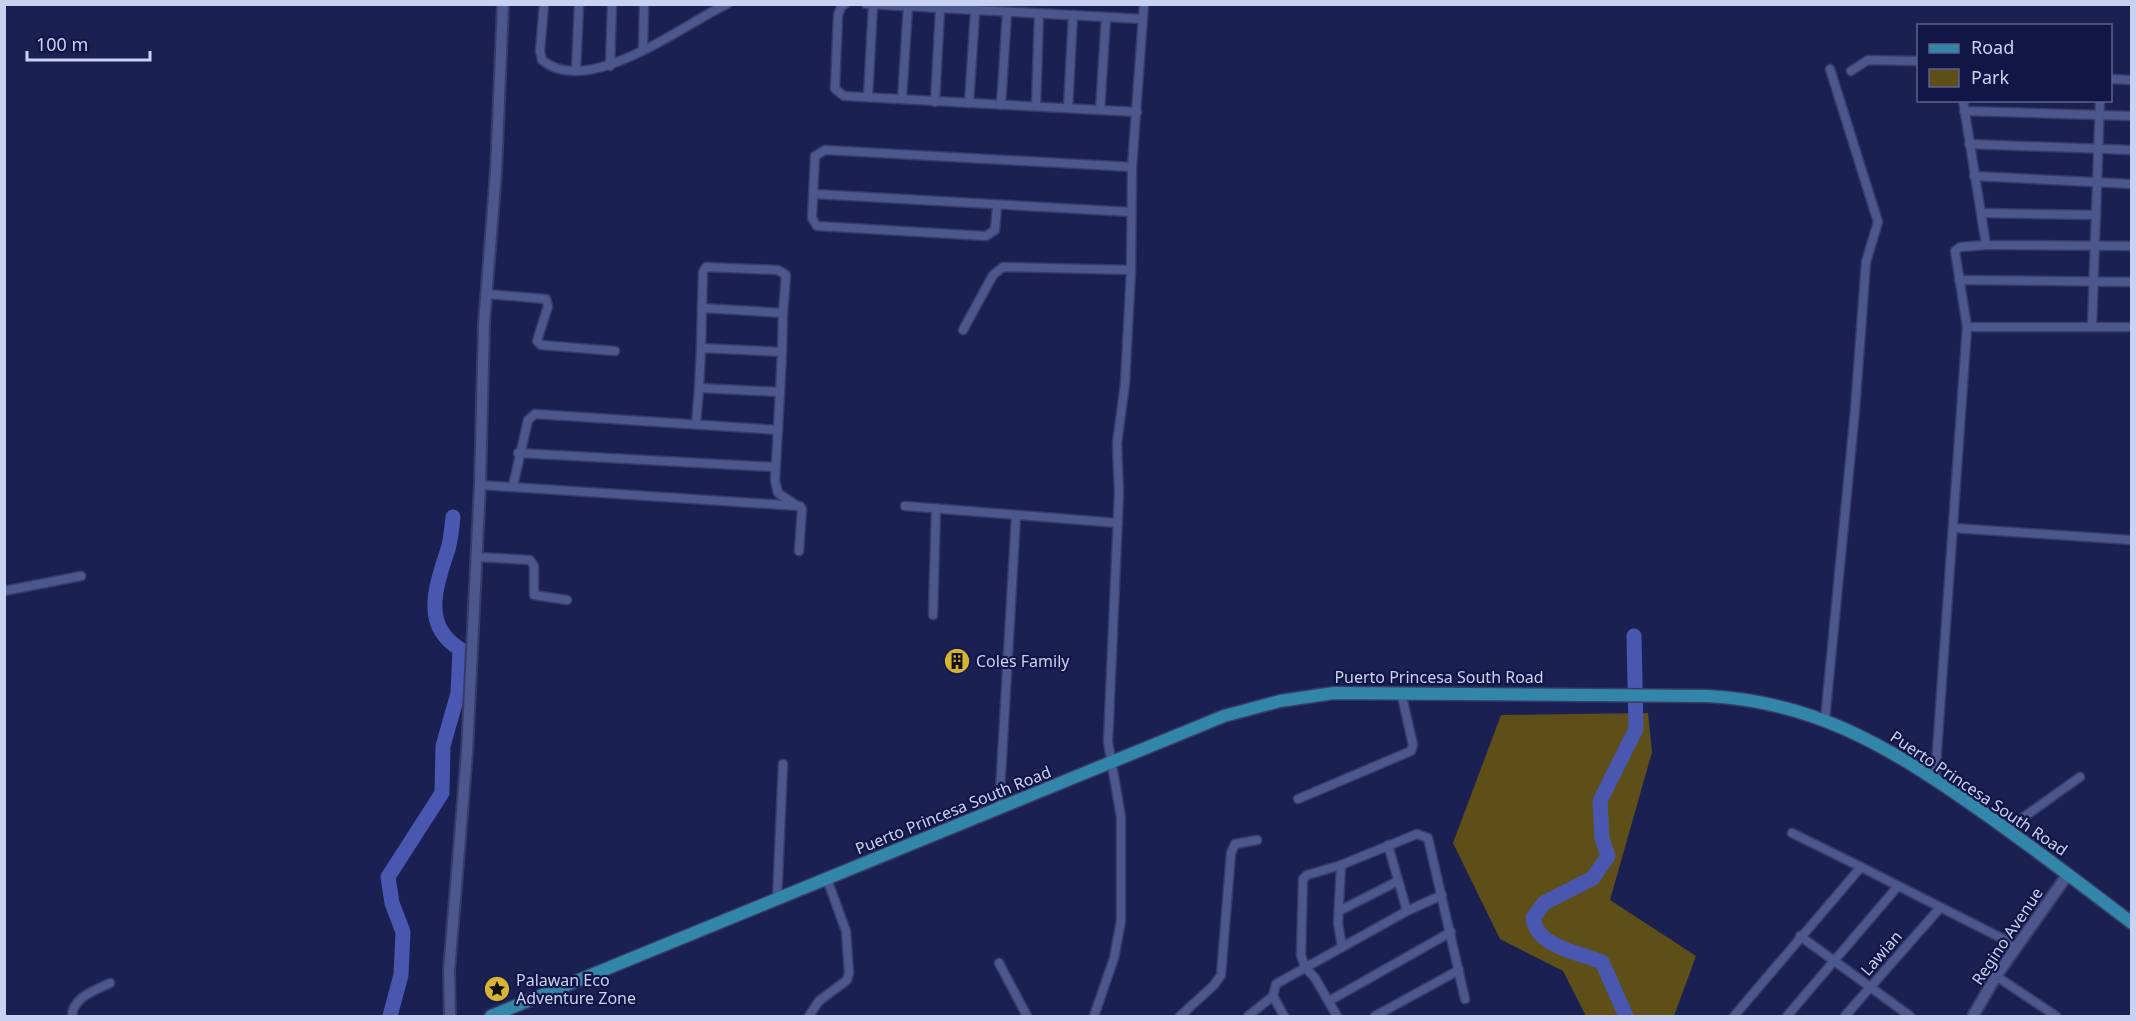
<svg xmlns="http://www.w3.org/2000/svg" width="2136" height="1021" viewBox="0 0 2136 1021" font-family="'Noto Sans',sans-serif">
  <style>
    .green { fill: #5e4f19 }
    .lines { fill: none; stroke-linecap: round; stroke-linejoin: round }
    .river { stroke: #4957b0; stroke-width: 15 }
    .minor-casing { stroke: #393b67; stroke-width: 11 }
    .tertiary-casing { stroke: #393b67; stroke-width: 14 }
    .primary-casing { stroke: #393b67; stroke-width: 15 }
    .minor { stroke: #4b578d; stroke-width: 8 }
    .tertiary { stroke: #4b578d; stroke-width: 10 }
    .primary { stroke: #3186aa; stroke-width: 12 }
    .labels { text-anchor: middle; stroke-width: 4.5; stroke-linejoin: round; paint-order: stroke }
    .poi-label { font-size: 16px; fill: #c9d2f1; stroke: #121646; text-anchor: start }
    .street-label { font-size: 16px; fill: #c9d2f1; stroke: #121646 }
  </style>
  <rect width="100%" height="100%" fill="#1a2152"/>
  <polygon class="green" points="1648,713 1652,752 1610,900 1696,956 1674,1016 1586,1016 1563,971 1500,939 1453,843 1501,715"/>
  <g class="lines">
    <g class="river">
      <path d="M390,1016L401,975L403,932L392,903L388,877L442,793L443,746L458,693L460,649C420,625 437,584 448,549C451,539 452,527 453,517"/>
      <path d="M1626,1016L1602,962C1577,952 1537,947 1533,918L1544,903L1593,878L1608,856L1602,838L1600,801L1636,729L1634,636"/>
    </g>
    <g class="minor-casing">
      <g id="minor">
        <path d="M544,4L540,51L542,60C588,99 684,24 727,4"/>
        <polyline points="845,4 841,7 838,15 835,89 844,96 1137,112"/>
        <polyline points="866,4 1143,19"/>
        <polyline points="643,50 644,4"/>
        <polyline points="610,66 612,4"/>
        <polyline points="576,70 579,4"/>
        <polyline points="1851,71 1868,60 1918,61"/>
        <polyline points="2110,79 2132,80"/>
        <polyline points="868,97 873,5"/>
        <polyline points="902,99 908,7"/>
        <polyline points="1963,100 1986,245 2132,246"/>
        <polyline points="935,102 940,10"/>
        <polyline points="969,103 975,12"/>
        <polyline points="1001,105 1007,13"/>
        <polyline points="1036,106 1039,15"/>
        <polyline points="1068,108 1073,15"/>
        <polyline points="1100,110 1106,17"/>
        <polyline points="1964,111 2132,116"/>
        <polyline points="1969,144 2132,150"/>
        <polyline points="1974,176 2132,184"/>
        <polyline points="814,194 1131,212"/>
        <polyline points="997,207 995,230 986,236 817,226 812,218 815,156 825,150 1132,167"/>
        <polyline points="1981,213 2096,215"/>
        <polyline points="1959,280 2132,282"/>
        <polyline points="487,294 546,299 548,306 537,341 541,345 615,351"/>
        <polyline points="702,308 703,272 706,267 778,270 786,275 783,313"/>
        <polyline points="2092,326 2100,100"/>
        <polyline points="1967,327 1955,251 1960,247 1986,245"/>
        <polyline points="963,330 993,275 1003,267 1131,270"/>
        <polyline points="701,348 702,308 783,313 782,352"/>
        <polyline points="699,388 701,348 782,352 780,392"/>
        <polyline points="696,424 699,388 780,392 775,481 778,493 802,509 799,551"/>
        <polyline points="518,453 775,467"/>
        <polyline points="480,485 800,506"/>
        <polyline points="513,486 528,420 535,414 778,430"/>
        <polyline points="905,506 1118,523"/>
        <polyline points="1954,528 2132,540"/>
        <polyline points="477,557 530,560 534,566 534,595 567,600"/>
        <polyline points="4,591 81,576"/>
        <polyline points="933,615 936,508"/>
        <polyline points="1825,720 1855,410 1866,262 1878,222 1830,69"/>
        <polyline points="1935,779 1967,327 2132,327"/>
        <polyline points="1298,799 1411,751 1413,745 1401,692"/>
        <polyline points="999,809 1016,516"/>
        <polyline points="2007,829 2080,777"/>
        <polyline points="1792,833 1861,867"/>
        <polyline points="1388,845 1407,911"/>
        <polyline points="1341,865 1338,923 1342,947"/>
        <polyline points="777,899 783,764"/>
        <polyline points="1339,911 1398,881"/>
        <polyline points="1800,936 1910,1016"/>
        <polyline points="999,963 1027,1016"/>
        <polyline points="1996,976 2056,1016"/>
        <polyline points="1329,1001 1451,932"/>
        <path d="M72,1016C73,997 94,991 110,983"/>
        <polyline points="809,1016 819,1001 847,980 849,973 846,931 827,879"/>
        <polyline points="1094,1016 1114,958 1121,921 1121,817 1108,742 1119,493 1117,443 1125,384 1131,270 1132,167 1144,4"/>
        <polyline points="1180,1016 1214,985 1221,975 1231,853 1235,844 1257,840"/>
        <polyline points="1248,1016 1273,996"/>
        <polyline points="1284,1016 1273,996 1276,984 1407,911 1442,895"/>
        <polyline points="1337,1016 1315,978 1305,967 1301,955 1303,879 1307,875 1341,865 1417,834 1428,838 1465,999"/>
        <polyline points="1375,1016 1459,970"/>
        <polyline points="1734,1016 1861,867 2017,946"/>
        <polyline points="1787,1016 1898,886"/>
        <polyline points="1845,1016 1939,909"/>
      </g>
    </g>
    <g class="tertiary-casing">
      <g id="tertiary">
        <polyline points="450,1016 449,971 467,752 480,485 484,324 496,171 503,4"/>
        <polyline points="1973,1016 1996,976 2068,874"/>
      </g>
    </g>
    <g class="primary-casing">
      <path id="primary" d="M491,1016L1224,716L1280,701L1334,693L1706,696C1812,701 1886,745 1971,804C2026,842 2078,882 2132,923"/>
    </g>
    <use href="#minor" class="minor"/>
    <use href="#tertiary" class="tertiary"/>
    <use href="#primary" class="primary"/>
  </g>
  <defs>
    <g id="building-disc" transform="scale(1.35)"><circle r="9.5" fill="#d7b434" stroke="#121646"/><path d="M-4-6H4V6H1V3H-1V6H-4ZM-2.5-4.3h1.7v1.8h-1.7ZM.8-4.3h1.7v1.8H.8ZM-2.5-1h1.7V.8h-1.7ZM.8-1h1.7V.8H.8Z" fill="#111"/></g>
    <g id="sight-disc" transform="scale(1.35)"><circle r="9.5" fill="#d7b434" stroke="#121646"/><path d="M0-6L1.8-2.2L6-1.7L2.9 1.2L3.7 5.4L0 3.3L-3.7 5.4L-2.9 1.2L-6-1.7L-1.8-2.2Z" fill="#111"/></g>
  </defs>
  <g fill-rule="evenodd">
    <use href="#building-disc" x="957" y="661"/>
    <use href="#sight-disc" x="497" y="989"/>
  </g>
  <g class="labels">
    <g class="poi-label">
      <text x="976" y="667">Coles Family</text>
      <text x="516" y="986">Palawan Eco<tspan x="516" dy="18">Adventure Zone</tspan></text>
    </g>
    <g class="street-label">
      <text x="1439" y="683">Puerto Princesa South Road</text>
      <text transform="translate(1979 793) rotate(34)" y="6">Puerto Princesa South Road</text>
      <text transform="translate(953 810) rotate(-22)" y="6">Puerto Princesa South Road</text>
      <text transform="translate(2007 936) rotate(-56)" y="6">Regino Avenue</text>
      <text transform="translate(1881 953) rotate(-49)" y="6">Lawian</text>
    </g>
  </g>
  <rect width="2136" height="1021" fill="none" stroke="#c9d2f1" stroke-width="12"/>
  <rect x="1917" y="24" width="195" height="78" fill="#121646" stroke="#5b618a" stroke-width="1.5"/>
  <rect x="1929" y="44" width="30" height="9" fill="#3186aa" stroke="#5b618a" stroke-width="1.5"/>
  <text x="1971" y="54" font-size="18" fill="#c9d2f1">Road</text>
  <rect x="1929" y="69" width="30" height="18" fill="#5e4f19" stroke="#5b618a" stroke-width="1.5"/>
  <text x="1971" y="84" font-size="18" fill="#c9d2f1">Park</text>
  <path d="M27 51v9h123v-9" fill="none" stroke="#c9d2f1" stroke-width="3"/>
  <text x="36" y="51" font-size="18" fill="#c9d2f1" stroke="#121646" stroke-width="4.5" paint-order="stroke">100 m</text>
</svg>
